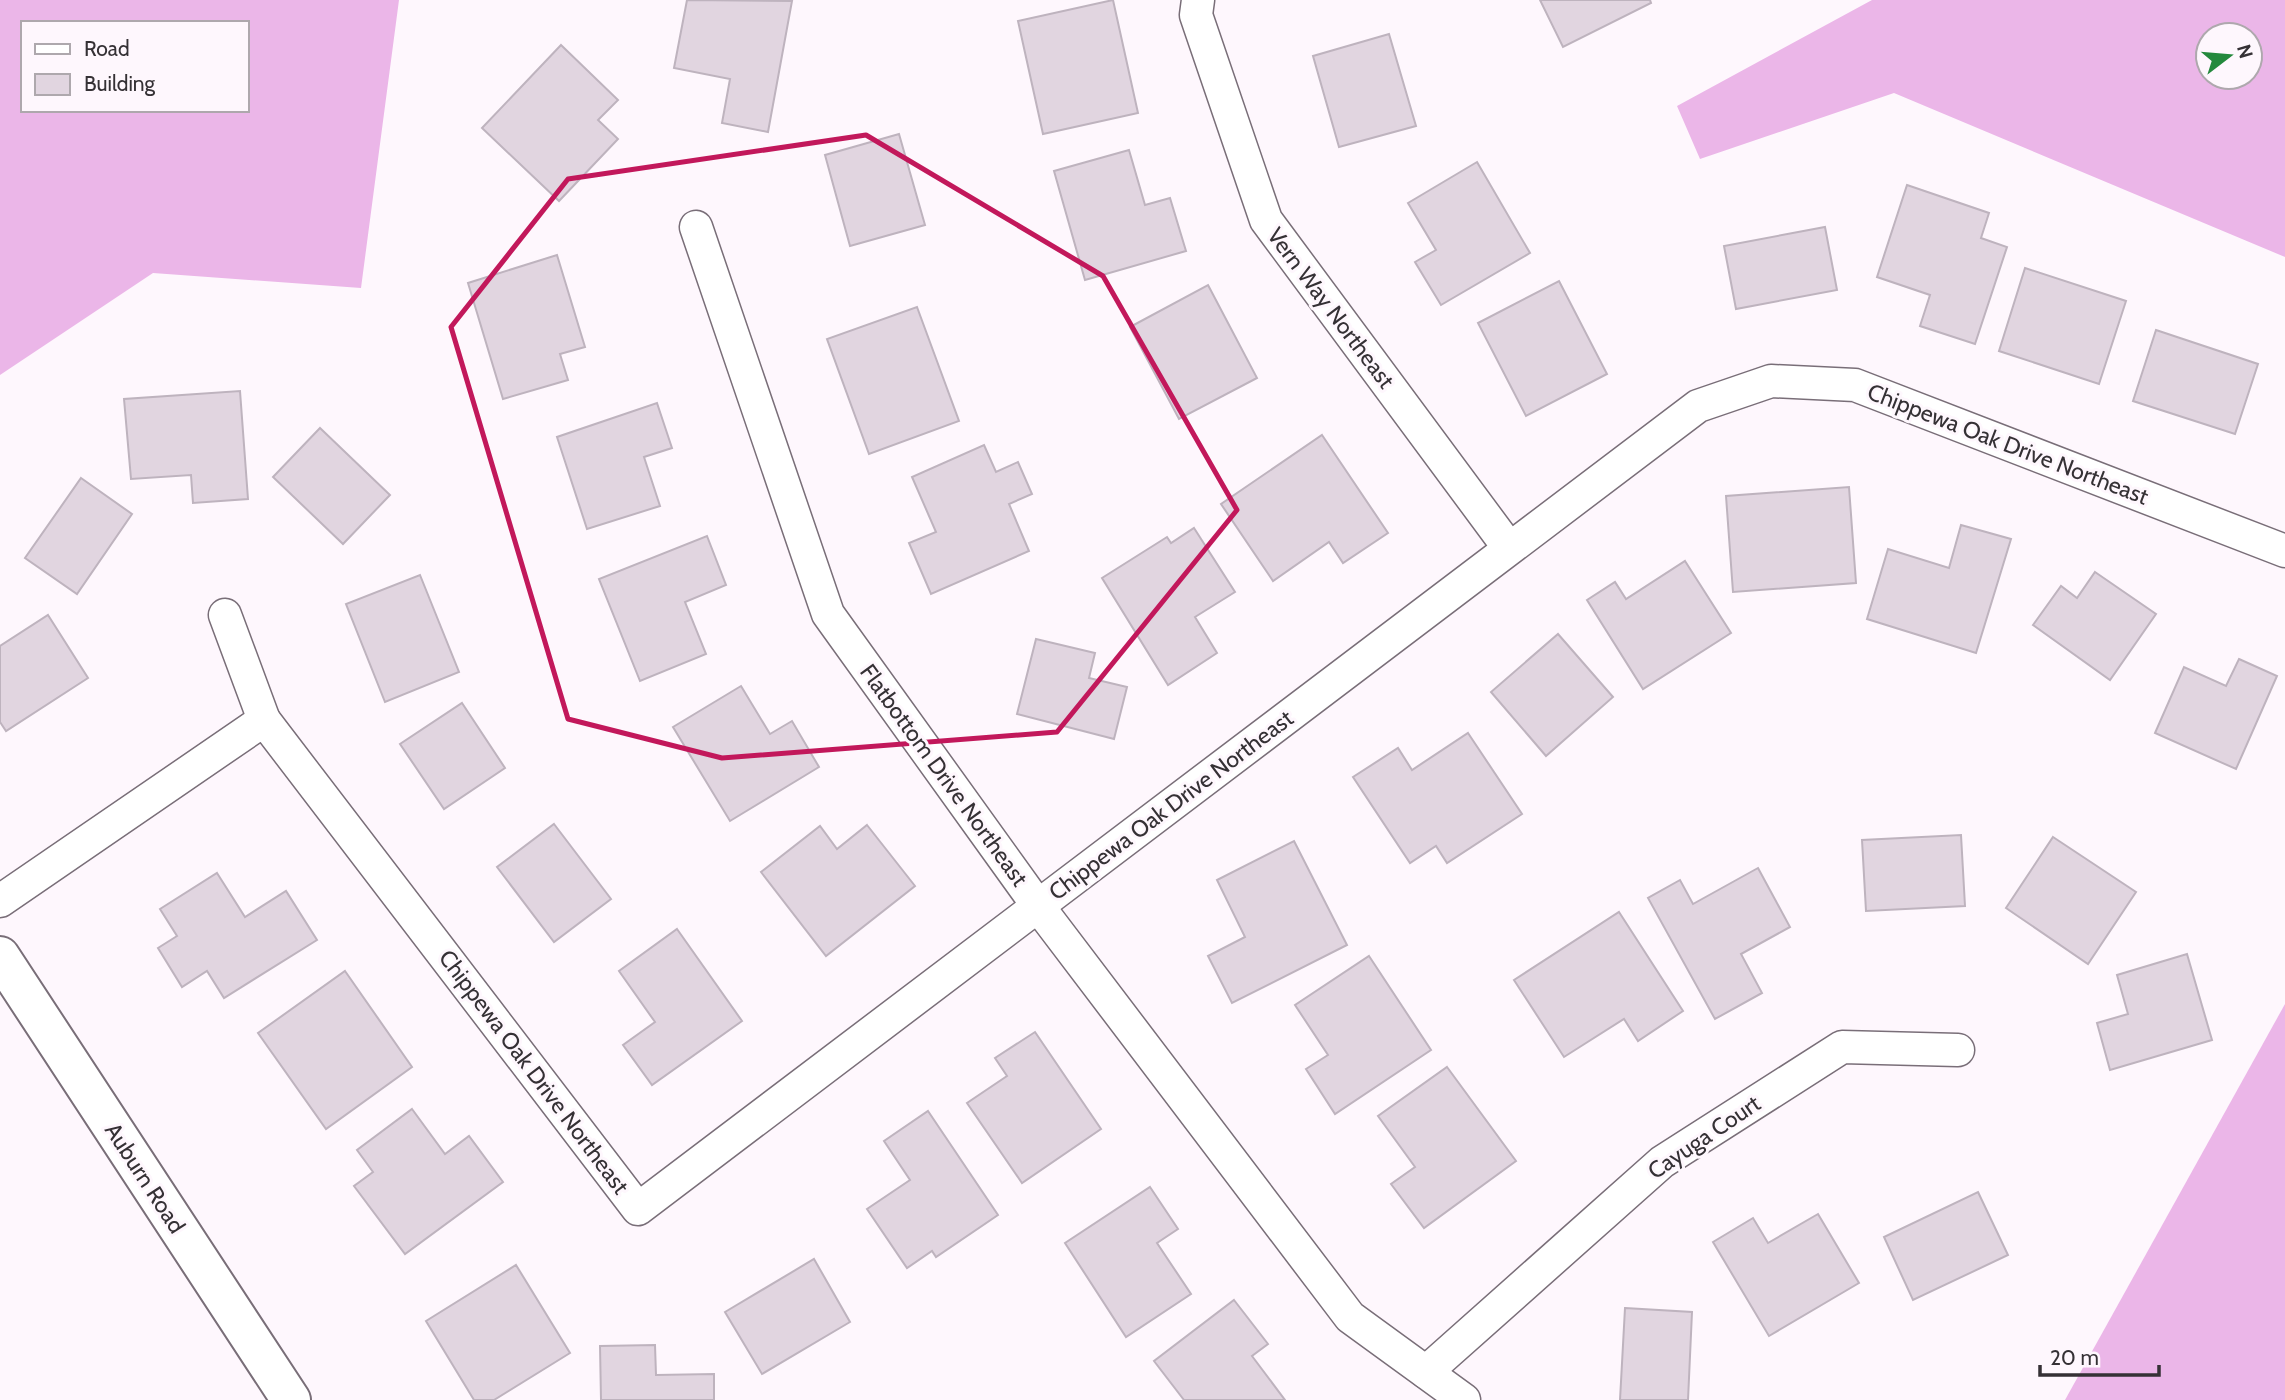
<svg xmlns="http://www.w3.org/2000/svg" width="2285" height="1400" viewBox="0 0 2285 1400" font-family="Cabin,sans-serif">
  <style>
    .forest { fill: #ebb6e8; fill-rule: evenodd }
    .building { fill: #e1d5e0; stroke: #beb3be; stroke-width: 2 }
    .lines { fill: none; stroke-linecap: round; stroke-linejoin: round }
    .street-casing { stroke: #796e78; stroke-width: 35 }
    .primary-casing { stroke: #796e78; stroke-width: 42 }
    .street { stroke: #fff; stroke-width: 32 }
    .primary { stroke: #fff; stroke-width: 38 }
    .marked { fill: none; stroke: #c2185b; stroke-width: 5; stroke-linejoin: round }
    .labels { text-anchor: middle; stroke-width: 6; stroke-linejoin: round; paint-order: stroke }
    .street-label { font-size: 23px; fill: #353135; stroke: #fef7fd }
  </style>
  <rect width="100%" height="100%" fill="#fef7fd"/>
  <g class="forest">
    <path d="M0,0H399L361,288L153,273L0,375ZM23,23H247V110H23Z"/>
    <path d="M1872,0H2285V257L1894,93L1700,159L1677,106ZM2208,35H2250V77H2208Z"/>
    <polygon points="2285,1004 2285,1400 2065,1400"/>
  </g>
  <g class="building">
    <polygon points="687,0 792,1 768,132 722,123 730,79 674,68"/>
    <polygon points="1113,0 1138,113 1043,134 1018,21"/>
    <polygon points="1540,0 1650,0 1651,3 1563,47"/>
    <polygon points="1389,34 1416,126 1339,147 1313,56"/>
    <polygon points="561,45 618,100 598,120 618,139 559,201 482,128"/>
    <polygon points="899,134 925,225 850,246 825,155"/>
    <polygon points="1129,150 1145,205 1170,198 1186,251 1085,280 1054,171"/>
    <polygon points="1477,162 1530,253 1441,305 1415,262 1436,250 1408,203"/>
    <polygon points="1907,185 1989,213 1981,238 2007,247 1975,344 1920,326 1930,295 1877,277"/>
    <polygon points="1825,227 1837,290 1736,309 1724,246"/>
    <polygon points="557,255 585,347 560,354 568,380 503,399 468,283"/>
    <polygon points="2025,268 2126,301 2099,384 1999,351"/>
    <polygon points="1559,281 1607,374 1526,416 1478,323"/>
    <polygon points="1208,285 1257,378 1179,419 1130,327"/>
    <polygon points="917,307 959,421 869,454 827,339"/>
    <polygon points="2156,330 2258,364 2235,434 2133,401"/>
    <polygon points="240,391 248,499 193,503 191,475 131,479 124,399"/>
    <polygon points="657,403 672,448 644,457 660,506 587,529 557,437"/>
    <polygon points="320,428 390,495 343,544 273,477"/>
    <polygon points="1322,435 1388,533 1343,563 1329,542 1273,581 1221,504"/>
    <polygon points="984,445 996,472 1018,462 1032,494 1009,504 1029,551 931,594 909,543 936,532 912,477"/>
    <polygon points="81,478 132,514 77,594 25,558"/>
    <polygon points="1849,487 1856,583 1733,592 1726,496"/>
    <polygon points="1961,525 2011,539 1976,653 1867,619 1888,549 1949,568"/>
    <polygon points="1194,528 1235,592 1195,617 1217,653 1168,685 1102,578 1167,537 1171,543"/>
    <polygon points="707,536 726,585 685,602 706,654 640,681 599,579"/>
    <polygon points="1685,561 1731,633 1643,689 1587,600 1615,582 1626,599"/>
    <polygon points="2095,572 2156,614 2110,680 2033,625 2061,586 2077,598"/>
    <polygon points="420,575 459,672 385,702 346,604"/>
    <polygon points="48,615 88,678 6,731 0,722 0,646"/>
    <polygon points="1558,634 1613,697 1546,756 1491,692"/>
    <polygon points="1036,639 1095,653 1089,678 1127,687 1114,739 1017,714"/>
    <polygon points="2239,659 2277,676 2236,769 2155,733 2184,667 2226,686"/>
    <polygon points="741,686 770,734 792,721 819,767 730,821 673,727"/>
    <polygon points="462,703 505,768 444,809 400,744"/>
    <polygon points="1468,733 1522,814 1447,863 1436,846 1410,863 1353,777 1398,748 1412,770"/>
    <polygon points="554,824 611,899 554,942 497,867"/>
    <polygon points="867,825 915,886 826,956 761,872 820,826 837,849"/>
    <polygon points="1961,835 1965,906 1866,911 1862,840"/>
    <polygon points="2053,837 2136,892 2088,964 2006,908"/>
    <polygon points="1294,841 1347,945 1232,1003 1208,956 1245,937 1217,880"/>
    <polygon points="1758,868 1790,927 1741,954 1762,993 1715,1019 1648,898 1680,880 1693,904"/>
    <polygon points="217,873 245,917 286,891 317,940 224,998 207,971 182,987 158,948 177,936 160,909"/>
    <polygon points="1619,912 1683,1011 1638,1041 1624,1019 1564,1057 1514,980"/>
    <polygon points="677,929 742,1021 652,1085 623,1045 655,1022 619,971"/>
    <polygon points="2187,954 2212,1040 2110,1070 2097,1023 2128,1014 2117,975"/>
    <polygon points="1369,956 1431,1050 1335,1114 1306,1069 1328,1055 1295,1005"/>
    <polygon points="345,971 412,1067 326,1129 258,1033"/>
    <polygon points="1035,1032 1101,1129 1022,1183 967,1103 1007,1076 995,1058"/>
    <polygon points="1447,1067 1516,1161 1424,1228 1391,1184 1415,1167 1378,1116"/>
    <polygon points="412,1109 445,1154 469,1136 503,1182 405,1254 354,1186 373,1172 357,1150"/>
    <polygon points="928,1111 998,1215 936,1257 932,1251 907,1268 867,1209 910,1180 884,1141"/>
    <polygon points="1150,1187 1178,1229 1157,1243 1191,1294 1126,1337 1065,1243"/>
    <polygon points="1978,1192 2008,1255 1913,1300 1884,1237"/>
    <polygon points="1818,1214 1859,1283 1769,1336 1713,1242 1753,1218 1768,1243"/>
    <polygon points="814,1259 850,1322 762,1374 725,1312"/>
    <polygon points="516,1265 570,1353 494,1400 474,1400 426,1321"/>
    <polygon points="1234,1300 1268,1344 1252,1356 1285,1400 1184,1400 1154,1361"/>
    <polygon points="1625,1308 1692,1312 1688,1400 1620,1400"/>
    <polygon points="655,1345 656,1375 714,1374 714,1400 601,1400 600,1346"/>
  </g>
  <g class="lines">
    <g class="street-casing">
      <g id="street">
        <polyline points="1198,0 1196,15 1266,220 1509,548"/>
        <polyline points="696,227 828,614 1038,906 1350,1317 1464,1400"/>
        <polyline points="225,615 264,720"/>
        <polyline points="0,901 264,720 638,1209 1698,406 1771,381 1855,385 2285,551"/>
        <polyline points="1426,1372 1662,1162 1842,1047 1958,1050"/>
      </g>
    </g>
    <g class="primary-casing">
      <polyline id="primary" points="0,956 291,1400"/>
    </g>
    <use href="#street" class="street"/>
    <use href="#primary" class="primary"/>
  </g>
  <path class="marked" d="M866,135L1103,276L1237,510L1057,732L722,758L568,719L451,327L568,179Z"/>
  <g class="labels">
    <g class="street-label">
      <text transform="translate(1331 308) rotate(53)" y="8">Vern Way Northeast</text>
      <text transform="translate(2008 444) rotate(21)" y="8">Chippewa Oak Drive Northeast</text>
      <text transform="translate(944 775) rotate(54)" y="8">Flatbottom Drive Northeast</text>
      <text transform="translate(1171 805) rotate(-37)" y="8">Chippewa Oak Drive Northeast</text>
      <text transform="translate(534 1072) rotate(53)" y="8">Chippewa Oak Drive Northeast</text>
      <text transform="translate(1704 1137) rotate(-34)" y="8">Cayuga Court</text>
      <text transform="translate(145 1178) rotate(57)" y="8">Auburn Road</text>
    </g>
  </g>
  <rect x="21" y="21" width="228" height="91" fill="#fef7fd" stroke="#aea8ad" stroke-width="2"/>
  <rect x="35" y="44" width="35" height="10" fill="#ffffff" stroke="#aea8ad" stroke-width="2"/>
  <text x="84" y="56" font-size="21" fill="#353135">Road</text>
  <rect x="35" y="74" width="35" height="21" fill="#e1d5e0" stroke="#aea8ad" stroke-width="2"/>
  <text x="84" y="91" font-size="21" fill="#353135">Building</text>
  <g transform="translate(2229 56) rotate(74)"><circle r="33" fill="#fef7fd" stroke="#aea8ad" stroke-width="2"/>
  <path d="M0-5L12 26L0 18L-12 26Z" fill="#24893d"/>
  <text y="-10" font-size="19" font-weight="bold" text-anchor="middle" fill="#353135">N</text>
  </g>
  <path d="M2040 1365v10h119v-10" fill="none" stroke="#353135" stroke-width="3.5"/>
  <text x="2050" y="1365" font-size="21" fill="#353135" stroke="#fef7fd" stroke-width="5" paint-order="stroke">20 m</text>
</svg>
